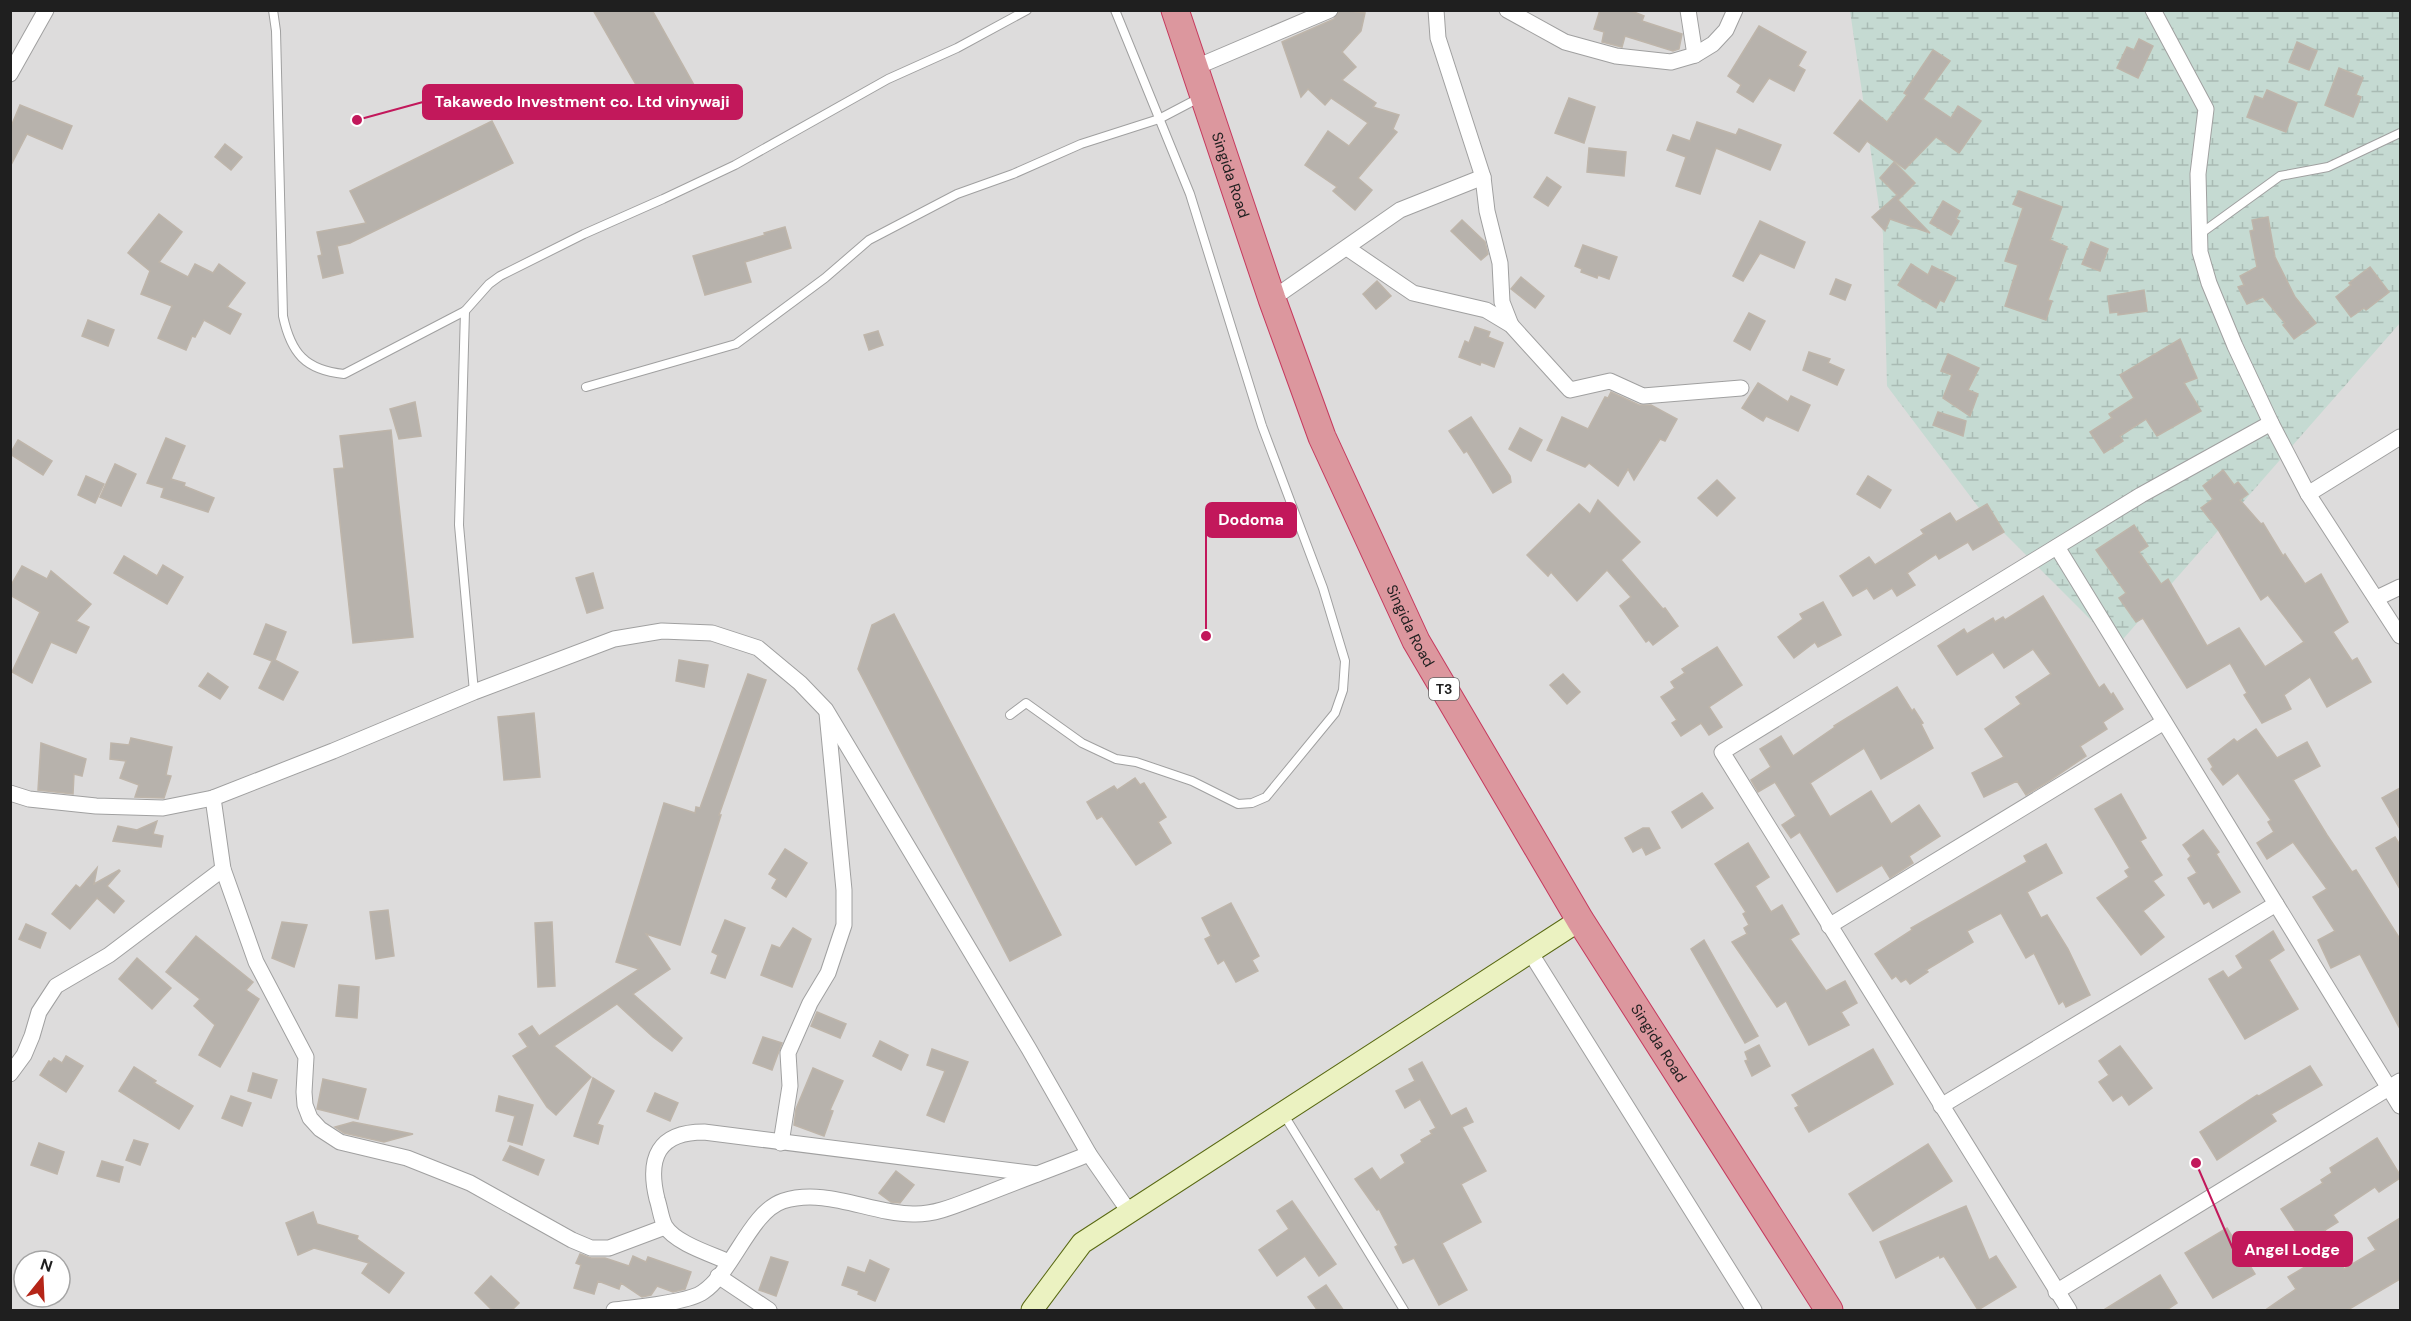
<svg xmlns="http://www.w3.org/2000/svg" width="2411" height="1321" viewBox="0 0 2411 1321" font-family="'DM Sans',sans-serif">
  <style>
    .residential { fill: #dddcdc; fill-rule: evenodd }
    .wetland { fill: url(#wetland-marsh) }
    .building { fill: #b7b2ac; stroke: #beb5aa; stroke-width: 1.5 }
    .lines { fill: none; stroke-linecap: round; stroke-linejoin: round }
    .lane-casing { stroke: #a0a0a0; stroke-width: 10 }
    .street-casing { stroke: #a0a0a0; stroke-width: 17 }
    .secondary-casing { stroke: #596912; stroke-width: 23 }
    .highway-casing { stroke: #c63a5e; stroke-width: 29 }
    .lane { stroke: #fff; stroke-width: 8 }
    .street { stroke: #fff; stroke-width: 15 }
    .secondary { stroke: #ebf2c1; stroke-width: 21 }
    .highway { stroke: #dc979e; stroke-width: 27 }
    .labels { text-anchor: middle; stroke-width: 6; stroke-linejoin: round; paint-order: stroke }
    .shield { fill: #fff; stroke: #626262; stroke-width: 1.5 }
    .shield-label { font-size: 14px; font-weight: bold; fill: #1f1f1f }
    .street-label { font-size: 15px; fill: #1f1f1f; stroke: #fff }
    .leader { fill: none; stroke: #c2185b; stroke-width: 2 }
    .callout-dot { fill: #c2185b; stroke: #fff; stroke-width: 2 }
    .callout { fill: #c2185b; stroke: #c2185b; stroke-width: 2 }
    .callout-label { font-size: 16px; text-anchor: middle; font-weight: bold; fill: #fff }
  </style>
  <defs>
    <pattern id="wetland-marsh" width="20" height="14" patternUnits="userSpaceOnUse" patternTransform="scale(1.5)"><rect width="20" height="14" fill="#c5dad2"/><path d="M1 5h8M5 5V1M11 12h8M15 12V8" fill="none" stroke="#a9bbb4"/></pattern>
  </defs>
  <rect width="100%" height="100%" fill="#eeece6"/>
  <path class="residential" d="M10,11H2400V1310H11ZM24,1261H60V1297H24Z"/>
  <polygon class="wetland" points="1850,11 2400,11 2400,323 2117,646 1979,508 1887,386 1883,234"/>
  <g class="building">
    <polygon points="593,10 652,10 694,85 650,109"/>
    <polygon points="1340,10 1365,13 1361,31 1342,52 1356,67 1342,80 1376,103 1373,107 1399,115 1393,129 1397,132 1358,178 1372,190 1355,210 1333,191 1337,187 1305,165 1328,131 1349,146 1368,123 1331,98 1325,105 1308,89 1301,97 1282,42 1334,19"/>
    <polygon points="1600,10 1629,10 1644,16 1642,21 1682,34 1679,49 1673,51 1625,36 1622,47 1602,42 1604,32 1594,29"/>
    <polygon points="1759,26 1806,52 1798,66 1805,70 1794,91 1769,78 1753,102 1737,92 1741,85 1728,76"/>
    <polygon points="2139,39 2153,46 2138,78 2117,68 2127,47 2134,50"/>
    <polygon points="2297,42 2317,51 2309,70 2289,62"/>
    <polygon points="1933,50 1950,61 1923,99 1951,118 1958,106 1981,121 1959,153 1936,137 1905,169 1867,141 1859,152 1834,133 1860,100 1887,122 1907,95 1904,93"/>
    <polygon points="2339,68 2363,78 2356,95 2361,97 2353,117 2325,105"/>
    <polygon points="2267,90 2297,103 2286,132 2247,117 2255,96 2263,99"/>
    <polygon points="1569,98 1595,107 1584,143 1555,133"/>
    <polygon points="20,105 72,126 62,149 27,134 10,167 10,129"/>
    <polygon points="492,121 513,163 350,243 337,246 343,273 323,278 318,256 322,255 317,232 366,223 350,191"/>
    <polygon points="1697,122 1736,135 1739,129 1781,145 1770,170 1716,148 1700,194 1676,186 1686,157 1667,150 1673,135 1690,141"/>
    <polygon points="225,144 242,157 231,170 215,157"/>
    <polygon points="1589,148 1626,152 1624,176 1587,172"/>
    <polygon points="1894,162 1915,183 1898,200 1930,233 1890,219 1885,231 1872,217 1897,195 1880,178"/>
    <polygon points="1547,177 1561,187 1548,206 1534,197"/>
    <polygon points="2019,191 2062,207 2050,240 2067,247 2048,300 2052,301 2046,320 2005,306 2018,265 2005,261 2023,208 2013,204"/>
    <polygon points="1943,201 1960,211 1956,219 1959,221 1951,235 1930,223"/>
    <polygon points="159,214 182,232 159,262 188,277 195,264 213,273 219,264 245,283 227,307 241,314 230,334 204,320 195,337 192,336 186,350 158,338 172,306 141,294 150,271 128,253"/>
    <polygon points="2268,217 2275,257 2295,297 2316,323 2294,339 2283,325 2285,323 2263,297 2247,304 2238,287 2244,285 2240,276 2257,267 2250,231 2254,230 2252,220"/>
    <polygon points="1462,220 1485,242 1488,254 1481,260 1451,231"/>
    <polygon points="1760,221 1805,242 1794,268 1760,253 1743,281 1733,276"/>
    <polygon points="785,227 791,248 745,262 751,282 705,295 693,256 765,235 764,233"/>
    <polygon points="2091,242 2108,249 2100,271 2082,264"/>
    <polygon points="1583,245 1617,257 1609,279 1598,275 1597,278 1581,272 1582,269 1575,266"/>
    <polygon points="1911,264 1928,275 1932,266 1956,278 1944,302 1940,300 1936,308 1898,285"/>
    <polygon points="2370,267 2389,292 2366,310 2364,308 2351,317 2336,297 2351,285 2349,283"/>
    <polygon points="1521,277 1544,296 1535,308 1511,289"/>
    <polygon points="1836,279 1851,285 1845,300 1830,294"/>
    <polygon points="1377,281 1391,296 1376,309 1363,294"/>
    <polygon points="2144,290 2147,311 2118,315 2118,312 2110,313 2108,296"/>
    <polygon points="1749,313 1765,321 1750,350 1734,341"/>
    <polygon points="88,320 114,330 108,346 82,336"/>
    <polygon points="1475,327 1490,332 1488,337 1503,343 1494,367 1481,362 1480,365 1459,357 1465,341 1469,343"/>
    <polygon points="878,331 883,345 869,350 864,335"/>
    <polygon points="2180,339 2197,378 2184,383 2201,411 2157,436 2146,419 2120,436 2123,441 2104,453 2090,432 2112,418 2109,414 2134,398 2120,375"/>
    <polygon points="1809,352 1830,359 1828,363 1844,370 1837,385 1803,370"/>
    <polygon points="1948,354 1979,368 1968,390 1978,394 1970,416 1943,398 1952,375 1941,371"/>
    <polygon points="1758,383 1788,402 1791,396 1810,405 1798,431 1766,416 1763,421 1742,408"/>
    <polygon points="1611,392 1639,405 1651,405 1677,419 1665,441 1660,439 1634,480 1628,469 1618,486 1589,463 1585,467 1547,450 1562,417 1588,429 1605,397 1608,398"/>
    <polygon points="415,402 421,436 399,439 390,409"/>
    <polygon points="1938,412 1966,421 1963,436 1933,425"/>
    <polygon points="1471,417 1510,476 1511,482 1493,493 1467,451 1464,453 1449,431"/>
    <polygon points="1520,428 1542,440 1531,461 1509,449"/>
    <polygon points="391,430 413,637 353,643 334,469 344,468 340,436"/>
    <polygon points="166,438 185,446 171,479 185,483 184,486 214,498 208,512 161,497 164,488 147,483"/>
    <polygon points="18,440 52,461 43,475 10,454"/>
    <polygon points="115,464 136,474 121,506 100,497"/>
    <polygon points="2223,470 2234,485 2238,482 2248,494 2240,500 2261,524 2263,523 2283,556 2285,554 2305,584 2321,574 2348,622 2333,632 2352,661 2357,658 2371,682 2327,707 2310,677 2284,695 2291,709 2262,723 2244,695 2247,693 2230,663 2187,688 2143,618 2136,622 2119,598 2126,593 2096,550 2134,525 2148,546 2139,552 2161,584 2168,579 2207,646 2239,628 2265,667 2304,642 2268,595 2261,600 2219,531 2201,508 2213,499 2203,486"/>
    <polygon points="86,476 104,484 95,503 78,495"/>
    <polygon points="1868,476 1891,490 1880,508 1857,494"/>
    <polygon points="1717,480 1735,498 1717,516 1698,498"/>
    <polygon points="1598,500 1640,542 1621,560 1663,609 1665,608 1678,626 1653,645 1649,640 1646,642 1620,606 1631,597 1607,570 1577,601 1551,572 1548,576 1527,555 1579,504 1590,514"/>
    <polygon points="1987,504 2004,532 1973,550 1968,542 1939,559 1936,554 1907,573 1915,585 1897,596 1892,588 1874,599 1867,588 1853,596 1840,576 1869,557 1875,565 1924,534 1921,530 1950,513 1956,522"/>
    <polygon points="124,556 157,576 163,565 183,577 167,604 114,573"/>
    <polygon points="22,566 47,579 51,571 91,604 76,621 89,627 76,653 51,642 32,683 12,672 40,612 10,595 10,587"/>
    <polygon points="593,573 603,608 587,613 576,578"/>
    <polygon points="2043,596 2099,688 2104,684 2111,695 2113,693 2123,709 2103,722 2107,729 2080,746 2086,756 2049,781 2026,795 2017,781 1984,797 1972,773 2004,757 1985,729 2021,704 2016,697 2051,674 2033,649 2004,668 1993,652 1957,675 1938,646 1964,629 1967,634 1993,618 1995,622 2003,617 2005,620"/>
    <polygon points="1823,602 1841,635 1818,647 1815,642 1794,658 1778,637 1803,619 1800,614"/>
    <polygon points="894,614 1061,935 1010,961 858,669 872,625"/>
    <polygon points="266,624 286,632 275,660 298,672 283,700 259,688 272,661 254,654"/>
    <polygon points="1717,647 1742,685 1709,707 1722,727 1709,735 1701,723 1681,736 1672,723 1677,720 1661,697 1675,688 1671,682 1685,673 1682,669"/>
    <polygon points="679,660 708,665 704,687 676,681"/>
    <polygon points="208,673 228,687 220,699 199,686"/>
    <polygon points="748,674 766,680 719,815 721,815 680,945 646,934 670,969 633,994 682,1038 672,1051 653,1037 617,1004 554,1046 591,1077 556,1115 547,1107 513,1056 528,1047 519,1034 532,1026 539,1036 639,969 616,962 664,803 695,813 696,807 700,808"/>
    <polygon points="1563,674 1580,692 1567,704 1550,685"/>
    <polygon points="1897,687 1912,711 1914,709 1923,723 1921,724 1933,748 1881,779 1864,748 1810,783 1830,817 1871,791 1891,824 1919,805 1940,836 1909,856 1913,863 1890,878 1882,865 1837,892 1800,832 1791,838 1782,825 1796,816 1775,782 1758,792 1751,780 1771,767 1760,749 1781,736 1793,756 1835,727 1834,726"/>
    <polygon points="534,713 540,777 504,780 498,717"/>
    <polygon points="2256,729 2277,758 2307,742 2320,766 2293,780 2327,835 2352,872 2356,870 2400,939 2400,1029 2360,954 2331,968 2318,940 2335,931 2313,897 2327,889 2293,842 2267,859 2257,843 2274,832 2268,822 2271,820 2238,773 2223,785 2211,769 2213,767 2208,759 2234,739 2237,742"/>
    <polygon points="131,738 172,747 166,775 171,776 164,798 135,797 139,785 120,778 126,761 110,759 111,743 129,745"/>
    <polygon points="41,743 86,759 82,776 74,774 73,794 38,790"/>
    <polygon points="1135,778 1140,785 1144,783 1166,817 1158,822 1171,843 1136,865 1102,816 1097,819 1087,802 1114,786 1117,790"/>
    <polygon points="2400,788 2400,829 2382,798"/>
    <polygon points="1702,793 1713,808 1682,828 1672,812"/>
    <polygon points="2121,794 2146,838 2140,841 2162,875 2153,881 2164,895 2143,911 2164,937 2141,955 2097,898 2129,877 2125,871 2130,868 2095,809"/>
    <polygon points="157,821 153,834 163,836 161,847 113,841 118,826 137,830"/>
    <polygon points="1643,828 1649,828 1660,848 1646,855 1642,847 1633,852 1625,838"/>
    <polygon points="2203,830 2219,852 2216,854 2240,892 2213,908 2209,901 2204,904 2188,878 2197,873 2188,859 2191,856 2183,845"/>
    <polygon points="2395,837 2400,845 2400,889 2376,848"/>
    <polygon points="1748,843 1769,877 1755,886 1771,912 1782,905 1799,934 1790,939 1826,991 1845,981 1857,1003 1841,1012 1849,1025 1809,1045 1786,1001 1777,1007 1732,942 1747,934 1744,928 1749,925 1743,914 1746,912 1715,864"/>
    <polygon points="2046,844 2062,873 2027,892 2041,918 2047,915 2068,949 2090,995 2066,1007 2063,1001 2059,1004 2034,953 2026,958 2001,913 1967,931 1973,942 1926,970 1928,972 1910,984 1906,979 1901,982 1896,976 1892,979 1875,954 1912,930 1911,928 2027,862 2024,856"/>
    <polygon points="785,849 807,863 786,897 772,888 777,879 769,874"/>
    <polygon points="97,868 94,884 119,870 120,871 107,886 124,901 114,913 97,898 70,929 52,914 76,885 80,888"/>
    <polygon points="1231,903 1259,956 1252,960 1258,971 1236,982 1224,960 1218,964 1205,939 1211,936 1202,918"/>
    <polygon points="388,910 394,956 376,959 370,912"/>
    <polygon points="725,920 745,928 725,978 711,973 718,955 712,952"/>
    <polygon points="282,922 307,925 294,967 272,958"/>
    <polygon points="552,922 555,986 538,987 535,923"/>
    <polygon points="26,924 46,933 40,948 19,939"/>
    <polygon points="793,928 811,939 792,987 761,975 772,945 780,948"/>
    <polygon points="2273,931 2284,950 2269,960 2298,1009 2245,1039 2209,979 2223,971 2228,978 2243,968 2236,956"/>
    <polygon points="196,936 253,982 246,990 259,999 220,1067 199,1055 215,1025 194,1006 200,999 166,972"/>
    <polygon points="1704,940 1758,1036 1745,1043 1691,949"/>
    <polygon points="137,958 171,988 152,1009 119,979"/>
    <polygon points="339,985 359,987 357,1018 336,1016"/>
    <polygon points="817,1012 846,1024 840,1038 811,1026"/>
    <polygon points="763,1037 782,1043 772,1070 753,1063"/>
    <polygon points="880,1041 908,1055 901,1070 873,1056"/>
    <polygon points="1759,1045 1770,1066 1752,1076 1745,1061 1748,1060 1745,1052"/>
    <polygon points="2120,1046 2152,1088 2129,1105 2122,1095 2113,1101 2099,1082 2109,1075 2099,1061"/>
    <polygon points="932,1049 968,1062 944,1122 927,1115 945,1071 927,1065"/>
    <polygon points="1873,1049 1893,1084 1809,1132 1795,1108 1799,1106 1792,1095"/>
    <polygon points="66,1056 83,1066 66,1092 40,1075 49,1061 51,1062 54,1058 62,1063"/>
    <polygon points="1422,1062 1451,1116 1466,1108 1473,1122 1462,1127 1486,1171 1461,1184 1481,1222 1442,1243 1467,1290 1439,1305 1414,1258 1403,1263 1395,1247 1398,1245 1379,1209 1377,1210 1355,1179 1372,1168 1380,1180 1405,1163 1401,1155 1422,1142 1421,1140 1432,1134 1430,1131 1436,1128 1420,1099 1405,1108 1396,1091 1415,1081 1409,1069"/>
    <polygon points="2310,1066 2322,1085 2271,1114 2276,1121 2217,1160 2200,1132 2257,1095 2259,1096"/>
    <polygon points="134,1067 156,1081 154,1083 193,1106 179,1129 119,1091"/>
    <polygon points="813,1068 843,1081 830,1110 833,1111 824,1136 794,1125 796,1109"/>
    <polygon points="253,1073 277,1080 271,1098 248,1091"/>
    <polygon points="593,1078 614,1091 597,1124 603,1126 598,1144 574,1136"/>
    <polygon points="323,1079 366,1089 358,1119 317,1109"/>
    <polygon points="655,1093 678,1103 670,1121 647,1111"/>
    <polygon points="231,1096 251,1103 242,1126 222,1118"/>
    <polygon points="499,1096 533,1105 522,1145 508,1141 515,1116 496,1111"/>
    <polygon points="353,1122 413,1134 384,1142 344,1133 335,1127"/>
    <polygon points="2377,1138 2400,1175 2400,1178 2379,1192 2375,1187 2333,1215 2338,1222 2325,1230 2344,1269 2376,1250 2368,1238 2400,1218 2400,1279 2346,1311 2264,1311 2296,1289 2288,1277 2315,1261 2281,1209 2323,1183 2321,1180 2332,1173 2330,1168"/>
    <polygon points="134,1140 148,1144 140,1165 126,1160"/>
    <polygon points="39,1143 64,1152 57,1174 31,1165"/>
    <polygon points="1928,1144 1952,1181 1873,1231 1849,1194"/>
    <polygon points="510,1146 544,1160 538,1175 503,1160"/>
    <polygon points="102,1161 123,1167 119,1182 97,1176"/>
    <polygon points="896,1171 914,1185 900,1203 891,1202 879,1193"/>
    <polygon points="1292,1201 1336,1264 1319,1276 1305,1256 1277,1276 1259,1250 1289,1229 1277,1211"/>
    <polygon points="1966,1206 1989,1260 1996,1256 2016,1287 1978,1310 1944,1256 1940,1258 1939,1255 1896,1278 1880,1242"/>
    <polygon points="313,1212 317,1224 358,1236 357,1239 404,1273 389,1293 362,1273 369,1263 314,1248 298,1255 286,1223"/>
    <polygon points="2227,1228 2255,1274 2213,1298 2185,1253"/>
    <polygon points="580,1254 591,1258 605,1258 629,1266 633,1256 646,1262 648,1257 691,1272 685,1289 673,1292 657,1286 651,1295 642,1297 621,1283 619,1289 598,1281 594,1294 574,1288 581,1265 576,1263"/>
    <polygon points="771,1257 788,1262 776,1296 759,1290"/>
    <polygon points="870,1260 889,1269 875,1301 858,1294 859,1291 842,1285 848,1267 865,1273"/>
    <polygon points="2160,1275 2177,1303 2165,1311 2102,1311"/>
    <polygon points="491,1276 519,1303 511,1311 493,1311 475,1293"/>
    <polygon points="1326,1285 1344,1311 1318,1311 1308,1297"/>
  </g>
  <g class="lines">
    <g class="lane-casing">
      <g id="lane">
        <path d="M273,10L276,31L283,316C291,353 305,370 344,374L465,311L489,284L500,276L584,234L663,199L735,165L888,79L957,48L1027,10"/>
        <polyline points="2200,234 2280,176 2328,167 2400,133"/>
        <polyline points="465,311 459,525 474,692"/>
        <polyline points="586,387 736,344 825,278 869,240 957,194 1013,174 1081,144 1159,119 1199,98"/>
        <polyline points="1010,715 1026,703 1082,743 1116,759 1136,762 1192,781 1238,804 1252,803 1266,797 1335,713 1343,690 1345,661 1323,588 1262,426 1190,194 1115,10"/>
        <polyline points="1284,1115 1404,1310"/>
      </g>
    </g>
    <g class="street-casing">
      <g id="street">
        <polyline points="1436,10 1438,38 1483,177 1487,211 1500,263 1502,302 1511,325"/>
        <polyline points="1507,10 1565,42 1616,56 1671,62 1695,55 1713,44 1726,30 1735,10"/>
        <polyline points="1688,10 1695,55"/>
        <polyline points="2153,10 2206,109 2198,174 2200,252 2209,283 2235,346 2271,423 2308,494 2400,636"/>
        <polyline points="1194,68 1330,10"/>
        <polyline points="10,74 46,10"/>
        <polyline points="1347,248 1413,293 1486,310 1511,325 1570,390 1610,381 1643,396 1741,388"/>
        <polyline points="1272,299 1400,210 1483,177"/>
        <polyline points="2308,494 2400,437"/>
        <polyline points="2057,547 2400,1106"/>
        <polyline points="2377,598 2400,587"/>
        <polyline points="10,793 29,799 96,806 163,808 213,798 333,751 474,692 614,639 662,631 712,633 758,648 800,683 826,710 1029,1049 1089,1154 1130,1213"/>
        <polyline points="213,798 223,869 256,962 306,1057 304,1092 305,1105 310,1118 320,1129 340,1142 407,1158 470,1183 572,1240 591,1248 609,1248 665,1227"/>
        <polyline points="1829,926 2164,722"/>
        <polyline points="1530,952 1754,1310"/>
        <polyline points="10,1074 24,1055 32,1036 39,1012 56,986 109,955 223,869"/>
        <polyline points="1941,1106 2276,904"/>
        <polyline points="781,1143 790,1086 788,1053 810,1003 828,973 844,925 844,890 827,713"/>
        <path d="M729,1262C711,1254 675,1243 665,1226C661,1219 660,1208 657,1199C647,1158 658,1132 704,1132L1037,1174"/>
        <polyline points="718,1276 769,1310"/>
        <polyline points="2056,1292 2400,1081"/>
        <path d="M614,1310C635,1307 688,1303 703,1292C733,1272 750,1212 783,1201C826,1187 871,1214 913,1214C937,1215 961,1203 983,1195C1018,1181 1054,1168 1089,1154"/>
        <polyline points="2069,1310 1722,752 2141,495 2271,423"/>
      </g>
    </g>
    <g class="secondary-casing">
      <polyline id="secondary" points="1032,1310 1082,1243 1580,920"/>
    </g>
    <g class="highway-casing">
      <g id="highway">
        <path id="s1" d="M1175,10L1272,299L1322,437L1416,641L1580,920L1829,1310"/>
      </g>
    </g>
    <use href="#lane" class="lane"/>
    <use href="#street" class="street"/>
    <use href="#secondary" class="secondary"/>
    <use href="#highway" class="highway"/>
  </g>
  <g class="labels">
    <rect class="shield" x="1429" y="678" width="30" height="22" rx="4.5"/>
    <g class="shield-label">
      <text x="1444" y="694">T3</text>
    </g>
    <g class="street-label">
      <text dy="5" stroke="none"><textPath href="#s1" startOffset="174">Singida Road</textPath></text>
      <text dy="5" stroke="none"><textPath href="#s1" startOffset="660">Singida Road</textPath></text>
      <text dy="5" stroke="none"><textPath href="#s1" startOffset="1146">Singida Road</textPath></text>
    </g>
  </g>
  <path class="leader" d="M357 120L423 102M1206 636L1206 520M2196 1163L2233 1249"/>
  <g class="callout-dot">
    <circle cx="357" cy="120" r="6"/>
    <circle cx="1206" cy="636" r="6"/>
    <circle cx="2196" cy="1163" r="6"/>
  </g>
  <g class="callout">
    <rect x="423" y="85" width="319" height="34" rx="6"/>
    <rect x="1206" y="503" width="90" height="34" rx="6"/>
    <rect x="2233" y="1232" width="119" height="34" rx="6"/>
  </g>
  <g class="callout-label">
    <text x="582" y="107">Takawedo Investment co. Ltd vinywaji</text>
    <text x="1251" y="525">Dodoma</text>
    <text x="2292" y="1255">Angel Lodge</text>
  </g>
  <rect width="2411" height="1321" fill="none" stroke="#1f1f1f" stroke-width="24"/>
  <g transform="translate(42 1279) rotate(18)"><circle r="28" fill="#ffffff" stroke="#a5a5a5" stroke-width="1.5"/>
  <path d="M0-4.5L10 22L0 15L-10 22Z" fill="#b52518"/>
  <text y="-9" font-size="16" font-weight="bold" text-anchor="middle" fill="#1f1f1f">N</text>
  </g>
</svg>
